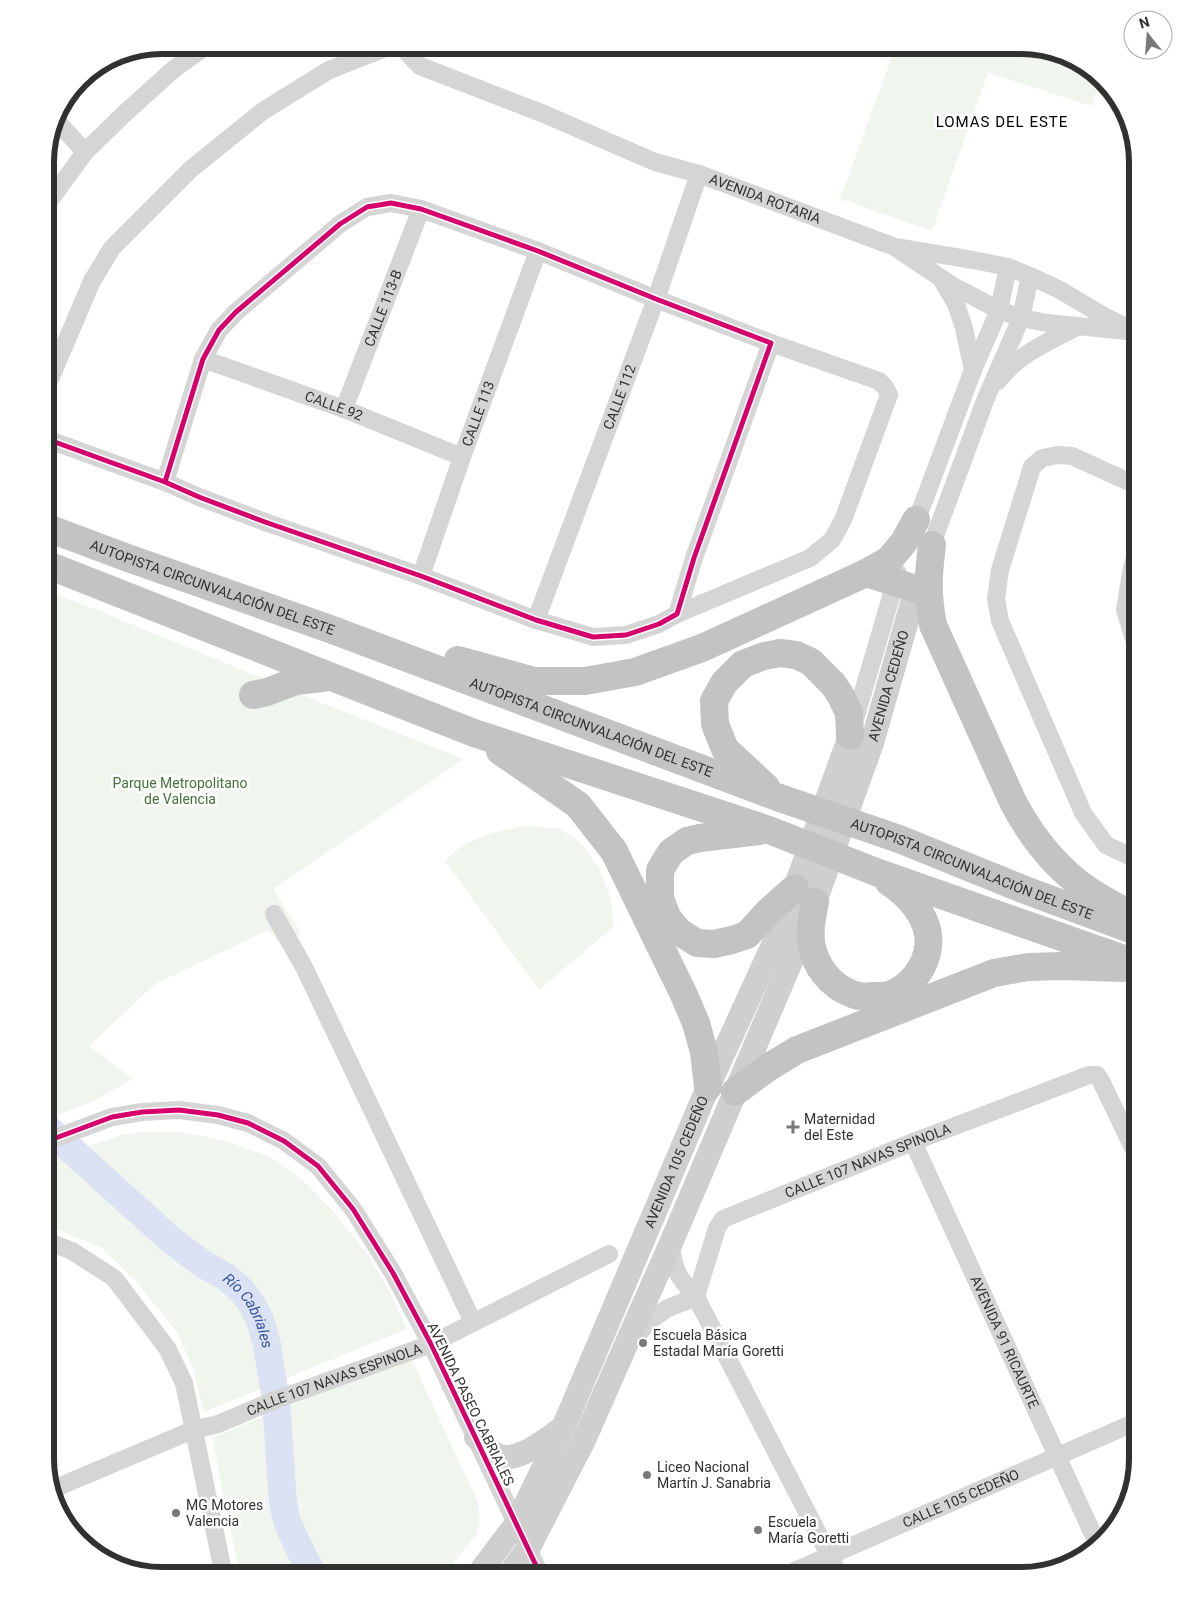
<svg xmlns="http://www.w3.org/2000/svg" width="1183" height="1621" viewBox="0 0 1183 1621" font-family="Roboto,sans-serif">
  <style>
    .green { fill: #f0f6ed }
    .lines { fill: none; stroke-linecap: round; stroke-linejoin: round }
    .river { stroke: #dae2f4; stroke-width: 28 }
    .minor { stroke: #d5d5d5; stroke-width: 18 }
    .secondary { stroke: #cfcfcf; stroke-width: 24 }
    .motorway { stroke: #c3c3c3; stroke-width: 28 }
    .cycleway-casing { stroke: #fff; stroke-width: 8 }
    .cycleway { stroke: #d6006c; stroke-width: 5 }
    .poi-dot { fill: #797979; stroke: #fff; stroke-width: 2 }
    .labels { text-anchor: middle; stroke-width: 5; stroke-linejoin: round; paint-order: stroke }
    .street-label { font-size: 14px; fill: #313131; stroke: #fff }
    .park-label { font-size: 14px; fill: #43723a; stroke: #fff }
    .poi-label { font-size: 14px; fill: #313131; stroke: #fff; text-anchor: start }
    .neighbourhood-label { font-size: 15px; letter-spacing: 1px; fill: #000; stroke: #fff }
    .water-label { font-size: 15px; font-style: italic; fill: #37569c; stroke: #fff }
    .rim { fill: none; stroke: #313131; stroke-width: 6 }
  </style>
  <rect width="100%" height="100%" fill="#fff"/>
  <g class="green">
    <polygon points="896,45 1029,45 1080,61 1100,80 1092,106 988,73 932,231 840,199"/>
    <polygon points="45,590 95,609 312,699 464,759 273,889 301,933 280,944 268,930 155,984 89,1046 133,1079 90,1103 55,1116 45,1109"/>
    <path d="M523,826L558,828L580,842L599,868L610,896L614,926L539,990L445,861C465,838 495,832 523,826Z"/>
    <polygon points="145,1132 182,1132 226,1141 271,1157 307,1184 338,1217 366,1252 387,1287 407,1329 204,1412 200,1398 194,1372 178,1333 134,1279 99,1246 45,1225 45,1161 124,1134"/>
    <polygon points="410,1356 478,1502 480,1521 476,1535 443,1576 240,1576 212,1438"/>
  </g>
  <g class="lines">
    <path class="river" id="s1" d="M45,1126L171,1240L203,1264L226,1277L241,1290L250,1301L260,1320L267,1345L276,1401L283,1503L287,1521L296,1542L313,1576"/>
    <g class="minor">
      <path id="s2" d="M400,45L420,66L544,114L655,162L699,174L895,247L973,260L1008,267L1030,276L1060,290L1102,315L1138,333"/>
      <polyline points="55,119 85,152"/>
      <polyline points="45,207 85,152 125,113 174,69 208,45"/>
      <polyline points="899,250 953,286 999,310 1021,318 1047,323 1127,331"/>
      <polyline points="942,280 956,304 964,328 973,370"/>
      <path id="s3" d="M203,359L344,409L462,457"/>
      <path d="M998,381C1017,355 1049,341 1077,327"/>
      <polyline points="45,391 92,281 112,248 191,169 263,111 329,70 393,45"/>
      <path id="s4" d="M344,409L421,209"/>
      <polyline points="45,437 52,441 165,482 199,497 265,522 421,576 536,620 593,637 626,635 659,624 677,614 694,558 771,343 656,299 538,251 421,209 391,203 367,207 340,224 236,312 219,330 203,359 165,482"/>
      <polyline points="913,530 973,370 999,310 1008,267"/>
      <polyline points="928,555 986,398 1021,318 1030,276"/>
      <path id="s5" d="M421,576L462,457L538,251"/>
      <polyline points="677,614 810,558 832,540 843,520 889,395 885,387 879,381 771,343"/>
      <path id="s6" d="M536,620L656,299L699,174"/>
      <polyline points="1138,653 1125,610 1132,567 1138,550"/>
      <polyline points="853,726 898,573"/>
      <polyline points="1138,860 1106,845 1083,813 1000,621 996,599 1000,570 1032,467 1042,458 1058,455 1072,456 1138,486"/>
      <polyline points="274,914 304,967 473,1322"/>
      <polyline points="45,1142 112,1117 142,1112 179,1110 218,1115 248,1123 284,1141 318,1166 353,1209 393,1273 431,1344 541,1576"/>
      <path id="s7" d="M913,1142L1097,1543"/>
      <polyline points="45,1240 72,1251 114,1278 167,1348 184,1383 224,1576"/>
      <path d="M671,1243C673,1270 678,1277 696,1297L840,1576"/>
      <path id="s8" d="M696,1297L717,1228L723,1219L913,1142L1089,1075H1097L1101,1081L1138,1158"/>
      <polyline points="635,1338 649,1321 668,1308 696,1297"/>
      <path id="s9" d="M53,1489L193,1430L218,1424L270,1402L431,1344L609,1254"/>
      <path id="s10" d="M783,1576L1138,1421"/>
    </g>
    <g class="secondary">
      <path d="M476,1437C481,1441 491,1453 497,1455C517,1464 545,1440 561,1429"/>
      <path id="s11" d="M477,1576L516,1524L563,1428L708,1087L773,945L795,888L850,736"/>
      <path id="s12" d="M508,1576L528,1549L584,1440L671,1243L790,964L815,902L872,743L916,589"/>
    </g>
    <g class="motorway">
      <path id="s13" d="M45,527L125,557L330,629L777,797L899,839L1020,888L1138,932"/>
      <path d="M932,545C928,577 927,593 933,625L1013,802C1032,838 1056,869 1091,892C1105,901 1120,909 1135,917"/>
      <polyline points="45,564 474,733 769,830 876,872 1138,964"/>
      <polyline points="866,573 916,589"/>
      <polyline points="458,660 534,681 585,681 635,672 702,648 866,573 889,560 904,542 916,520"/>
      <polyline points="253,695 267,692 296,681 329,677"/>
      <polyline points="500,751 578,805 614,851 684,995 696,1023 704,1052 708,1087"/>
      <polyline points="766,787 725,749 715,724 714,701 724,683 743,664 764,656 780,653 796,655 811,662 833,684 841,696 849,713 850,736"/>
      <polyline points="759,831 700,838 687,841 671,852 660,870 660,898 667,917 678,931 697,943 714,944 732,940 747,935 768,912 795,888"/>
      <path d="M815,902C812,917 808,935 813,951C819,973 837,991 859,996C864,997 870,996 874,996C878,996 883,996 886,996C917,987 938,951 924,921C917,904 904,892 889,882"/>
      <polyline points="735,1092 769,1067 797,1050 994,973 1028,967 1063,966 1123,968"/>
    </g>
    <g class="cycleway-casing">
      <g id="cycleway">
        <polyline points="45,437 52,441 165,482 199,497 265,522 421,576 536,620 593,637 626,635 659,624 677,614 694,558 771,343 656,299 538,251 421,209 391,203 367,207 340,224 236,312 219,330 203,359 165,482"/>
        <polyline points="45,1142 112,1117 142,1112 179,1110 218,1115 248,1123 284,1141 318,1166 353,1209 393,1273 431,1344 541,1576"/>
      </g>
    </g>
    <use href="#cycleway" class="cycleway"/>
  </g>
  <g class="poi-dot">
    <path d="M790.5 1119.5h5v5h5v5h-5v5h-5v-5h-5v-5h5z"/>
    <circle cx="643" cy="1343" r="5"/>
    <circle cx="647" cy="1475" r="5"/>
    <circle cx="176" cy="1513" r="5"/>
    <circle cx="758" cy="1530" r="5"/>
  </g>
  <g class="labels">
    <g class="street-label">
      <text dy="5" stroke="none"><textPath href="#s2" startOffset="399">AVENIDA ROTARIA</textPath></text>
      <text dy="5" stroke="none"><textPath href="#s4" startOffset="108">CALLE 113-B</textPath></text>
      <text dy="5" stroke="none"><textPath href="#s6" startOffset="238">CALLE 112</textPath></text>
      <text dy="5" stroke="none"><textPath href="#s3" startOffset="139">CALLE 92</textPath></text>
      <text dy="5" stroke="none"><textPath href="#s5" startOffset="172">CALLE 113</textPath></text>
      <text dy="5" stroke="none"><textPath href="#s13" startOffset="178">AUTOPISTA CIRCUNVALACIÓN DEL ESTE</textPath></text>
      <text dy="5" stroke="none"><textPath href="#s12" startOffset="970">AVENIDA CEDEÑO</textPath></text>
      <text dy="5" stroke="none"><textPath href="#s13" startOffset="582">AUTOPISTA CIRCUNVALACIÓN DEL ESTE</textPath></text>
      <text dy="5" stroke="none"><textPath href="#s13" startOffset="988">AUTOPISTA CIRCUNVALACIÓN DEL ESTE</textPath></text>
      <text dy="5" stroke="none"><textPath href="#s8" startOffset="239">CALLE 107 NAVAS SPINOLA</textPath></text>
      <text dy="5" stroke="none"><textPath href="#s11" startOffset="461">AVENIDA 105 CEDEÑO</textPath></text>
      <text dy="5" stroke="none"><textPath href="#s7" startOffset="220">AVENIDA 91 RICAURTE</textPath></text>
      <text dy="5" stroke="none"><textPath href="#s9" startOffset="302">CALLE 107 NAVAS ESPINOLA</textPath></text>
      <text transform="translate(471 1404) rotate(64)" y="5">AVENIDA PASEO CABRIALES</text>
      <text dy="5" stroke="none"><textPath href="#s10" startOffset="194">CALLE 105 CEDEÑO</textPath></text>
    </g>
    <g class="park-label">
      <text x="180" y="788">Parque Metropolitano<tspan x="180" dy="16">de Valencia</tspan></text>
    </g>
    <g class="poi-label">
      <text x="804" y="1124">Maternidad<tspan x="804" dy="16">del Este</tspan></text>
      <text x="653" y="1340">Escuela Básica<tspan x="653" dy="16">Estadal María Goretti</tspan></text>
      <text x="657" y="1472">Liceo Nacional<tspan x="657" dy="16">Martín J. Sanabria</tspan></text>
      <text x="186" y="1510">MG Motores<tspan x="186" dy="16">Valencia</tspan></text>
      <text x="768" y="1527">Escuela<tspan x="768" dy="16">María Goretti</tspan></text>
    </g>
    <g class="neighbourhood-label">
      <text x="1002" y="127">LOMAS DEL ESTE</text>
    </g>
    <g class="water-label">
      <text dy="5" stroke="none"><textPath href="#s1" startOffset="278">Río Cabriales</textPath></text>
    </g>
  </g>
  <path d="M0 0H1183V1621H0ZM162 54H1021A108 108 0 0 1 1129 162V1459A108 108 0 0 1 1021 1567H162A108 108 0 0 1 54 1459V162A108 108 0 0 1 162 54Z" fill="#fff" fill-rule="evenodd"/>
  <path class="rim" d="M162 54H1021A108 108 0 0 1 1129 162V1459A108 108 0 0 1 1021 1567H162A108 108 0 0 1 54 1459V162A108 108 0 0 1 162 54Z"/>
  <g transform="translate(1148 35) rotate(343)"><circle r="24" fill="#ffffff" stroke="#adadad"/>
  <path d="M0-4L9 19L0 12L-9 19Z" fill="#797979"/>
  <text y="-8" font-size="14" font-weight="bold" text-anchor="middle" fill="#313131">N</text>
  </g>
</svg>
